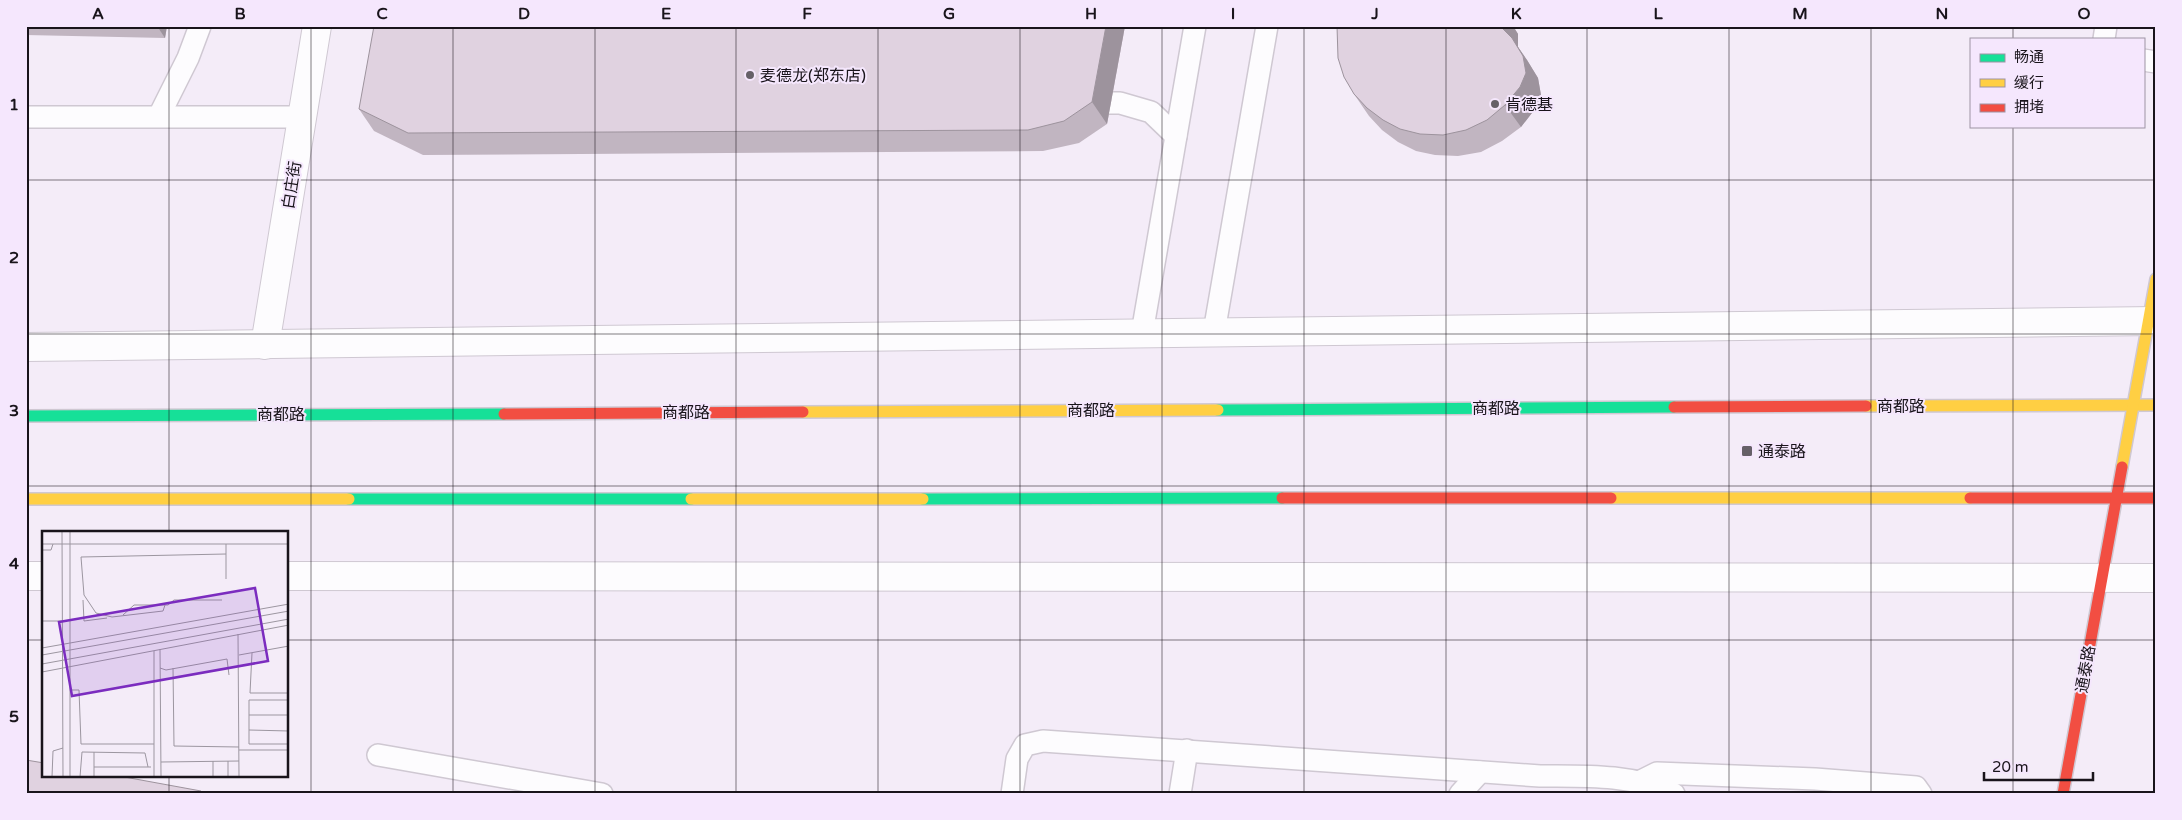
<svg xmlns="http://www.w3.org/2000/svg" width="2182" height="820" viewBox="0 0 2182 820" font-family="'Varela Round','Noto Sans SC',sans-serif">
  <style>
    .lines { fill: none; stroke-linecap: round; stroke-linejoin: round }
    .lane-casing { stroke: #cfc8d2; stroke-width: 24 }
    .street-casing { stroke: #cfc8d2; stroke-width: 30 }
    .fast-casing { stroke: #cfc8d2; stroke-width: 14 }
    .slow-casing { stroke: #cfc8d2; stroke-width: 14 }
    .jam-casing { stroke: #cfc8d2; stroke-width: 14 }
    .lane { stroke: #fdfcfe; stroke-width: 21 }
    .street { stroke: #fdfcfe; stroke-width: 28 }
    .fast { stroke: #16e098; stroke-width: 11 }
    .slow { stroke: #ffcf43; stroke-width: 11 }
    .jam { stroke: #f24e42; stroke-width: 11 }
    .wall { fill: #c1b5c1 }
    .shaded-wall { fill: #9d939d }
    .building { fill: #e0d2e0; stroke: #9d939d }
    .grid { fill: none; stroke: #19141b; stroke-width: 1; stroke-opacity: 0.55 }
    .poi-dot { fill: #666068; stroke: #f5e7fd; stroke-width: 2 }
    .labels { text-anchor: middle; stroke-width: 4; stroke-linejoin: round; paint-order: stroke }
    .poi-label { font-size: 16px; fill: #19141b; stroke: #f5e7fd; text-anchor: start }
    .street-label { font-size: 16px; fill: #19141b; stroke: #f5e7fd }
    .inset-road { fill: none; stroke: #9c96a0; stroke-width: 1 }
    .view { fill: #7b2cbf; fill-opacity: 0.15; stroke: #7b2cbf; stroke-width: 2.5 }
    .inset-edge { fill: none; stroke: #19141b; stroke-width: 2.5 }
    .neatline { fill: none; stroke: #19141b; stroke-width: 2 }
    .grid-label { font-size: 16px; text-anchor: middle; font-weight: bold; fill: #19141b }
  </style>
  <rect width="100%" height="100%" fill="#f4ecf8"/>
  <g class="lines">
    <g class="lane-casing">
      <g id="lane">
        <polyline points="2104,39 2106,26"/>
        <polyline points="2143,60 2156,62"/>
        <polyline points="1082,103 1120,103 1151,112 1176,136"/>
        <polyline points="159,116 188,58 200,26"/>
        <polyline points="26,117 302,117"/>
        <polyline points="1214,332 1267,26"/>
        <polyline points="1142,333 1195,26"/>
        <polyline points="378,755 602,794"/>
        <polyline points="1637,783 1657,773 1815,779 1916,787 1921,794"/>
        <path d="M1012,794L1017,759L1025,745L1043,741L1540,776C1585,776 1632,774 1674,794"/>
        <polyline points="1180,794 1187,750"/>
        <polyline points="1460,794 1480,772"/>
      </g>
    </g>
    <g class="street-casing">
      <g id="street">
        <polyline points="265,345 317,26"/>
        <polyline points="26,347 2156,321"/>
        <polyline points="26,576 44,576"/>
        <polyline points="288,576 2156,578"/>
      </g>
    </g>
    <g class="fast-casing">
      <g id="fast">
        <polyline points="1218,410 1674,407"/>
        <polyline points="26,416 504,414"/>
        <polyline points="349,499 691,499"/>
        <polyline points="923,499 1282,498"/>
      </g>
    </g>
    <g class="slow-casing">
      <g id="slow">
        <polyline points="1866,406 2156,405"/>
        <polyline points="803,412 1218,410"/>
        <polyline points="2122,467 2156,279"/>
        <polyline points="1611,498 1970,498"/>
        <polyline points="26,499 349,499"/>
        <polyline points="691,499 923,499"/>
      </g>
    </g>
    <g class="jam-casing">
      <g id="jam">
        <polyline points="1674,407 1866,406"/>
        <polyline points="504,414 803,412"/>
        <polyline points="1282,498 1611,498"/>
        <polyline points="1970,498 2156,498"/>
        <polyline points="2063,794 2122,467"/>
      </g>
    </g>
    <use href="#lane" class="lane"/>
    <use href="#street" class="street"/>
    <use href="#fast" class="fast"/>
    <use href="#slow" class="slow"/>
    <use href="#jam" class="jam"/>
  </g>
  <g class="wall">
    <polygon points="26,26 167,26 165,38 26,35"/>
    <polygon points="1125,26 1107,124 1079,143 1043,151 423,155 374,131 359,109"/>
    <polygon points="1337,26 1513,26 1518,34 1518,47 1527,60 1538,78 1541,95 1535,109 1521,127 1502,141 1481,152 1458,156 1435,155 1416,151 1398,142 1382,130 1369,116 1354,94"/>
  </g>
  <g class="shaded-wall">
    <polygon points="157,26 167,26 165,38"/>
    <polygon points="1106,26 1125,26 1107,124 1092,102"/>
    <polygon points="1503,26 1513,26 1518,34 1518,47 1527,60 1538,78 1541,95 1535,109 1521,127 1505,105"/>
  </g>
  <g class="building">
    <polygon points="374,26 1106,26 1092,102 1064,121 1028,130 408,133 359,109"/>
    <polygon points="1337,26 1503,26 1503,29 1512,38 1523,56 1526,73 1520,87 1505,105 1487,120 1466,130 1443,135 1420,134 1400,129 1383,120 1367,108 1354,94 1344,77 1338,58"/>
    <polygon points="26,760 44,763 44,776 119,776 201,791 201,794 26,794"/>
  </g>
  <path class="grid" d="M169,26V532M311,26V794M453,26V794M595,26V794M736,26V794M878,26V794M1020,26V794M1162,26V794M1304,26V794M1446,26V794M1587,26V794M1729,26V794M1871,26V794M2013,26V39M2013,126V794M26,180H2156M26,334H2156M26,486H2156M26,640H44M288,640H2156M169,776V794"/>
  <g class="poi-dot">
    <circle cx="750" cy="75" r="5"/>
    <circle cx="1495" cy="104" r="5"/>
    <rect x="1741" y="445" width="12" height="12" rx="2.5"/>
  </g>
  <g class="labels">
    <g class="poi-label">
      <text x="760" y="81">麦德龙(郑东店)</text>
      <text x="1505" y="110">肯德基</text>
      <text x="1758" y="457">通泰路</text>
    </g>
    <g class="street-label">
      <text transform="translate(291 185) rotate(-81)" y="6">白庄街</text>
      <text x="1901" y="412">商都路</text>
      <text x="1496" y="414">商都路</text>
      <text x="1091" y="416">商都路</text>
      <text x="686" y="418">商都路</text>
      <text x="281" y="420">商都路</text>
      <text transform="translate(2085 669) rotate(-80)" y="6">通泰路</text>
    </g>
  </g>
  <g transform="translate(42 531)">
    <rect width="246" height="246" fill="#f4ecf8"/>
    <path class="inset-road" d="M20,0L21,246M0,13H247M0,19H9L11,13M184,48V13M41,69L42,90L65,87M123,74L121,80L70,86L54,82L42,64L39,26L184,23M81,84L92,74H126L132,69H180M0,90H20M196,103L197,246M0,117L247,73M118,118L119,246M112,120V246M210,122L208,162H247M0,124L247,80M197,124L247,115M0,133L247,88M118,137L124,139L185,128L187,144M131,137L132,215L197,216M0,141L247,94M28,159H37L39,213H112M247,169H207V213H247M207,184H247M207,199L247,200M197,219H247M171,230V246M186,230V246M119,231L197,230M52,236H109M10,246L11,220L21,217M28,246V0M38,246L40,221L103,222L106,236M52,246V221"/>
    <path class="view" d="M213,57L226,130L30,165L17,91Z"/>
    <rect width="246" height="246" class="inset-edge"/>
  </g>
  <rect width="2182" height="820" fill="none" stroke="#f5e7fd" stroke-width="55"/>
  <rect x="1970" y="38" width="175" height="90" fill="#f5e7fd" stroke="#9d93a3"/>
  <rect x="1980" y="54" width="25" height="8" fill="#16e098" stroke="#9d93a3"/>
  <text x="2014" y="62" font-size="15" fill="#19141b">畅通</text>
  <rect x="1980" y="79" width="25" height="8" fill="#ffcf43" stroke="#9d93a3"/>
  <text x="2014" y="88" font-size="15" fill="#19141b">缓行</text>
  <rect x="1980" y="104" width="25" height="8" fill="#f24e42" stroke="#9d93a3"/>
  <text x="2014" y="112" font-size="15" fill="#19141b">拥堵</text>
  <path d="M1984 772v8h109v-8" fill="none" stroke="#19141b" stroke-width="2.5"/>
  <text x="1992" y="772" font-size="15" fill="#19141b" stroke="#f5e7fd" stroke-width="4" paint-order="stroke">20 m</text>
  <rect x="28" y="28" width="2126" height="764" class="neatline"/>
  <g class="grid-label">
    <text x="98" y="19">A</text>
    <text x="240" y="19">B</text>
    <text x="382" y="19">C</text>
    <text x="524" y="19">D</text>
    <text x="666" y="19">E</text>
    <text x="807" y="19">F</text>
    <text x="949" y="19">G</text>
    <text x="1091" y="19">H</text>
    <text x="1233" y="19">I</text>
    <text x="1375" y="19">J</text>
    <text x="1516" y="19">K</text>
    <text x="1658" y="19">L</text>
    <text x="1800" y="19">M</text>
    <text x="1942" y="19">N</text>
    <text x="2084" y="19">O</text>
    <text x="14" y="110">1</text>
    <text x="14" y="263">2</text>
    <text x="14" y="416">3</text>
    <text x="14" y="569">4</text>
    <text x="14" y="722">5</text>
  </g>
</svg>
